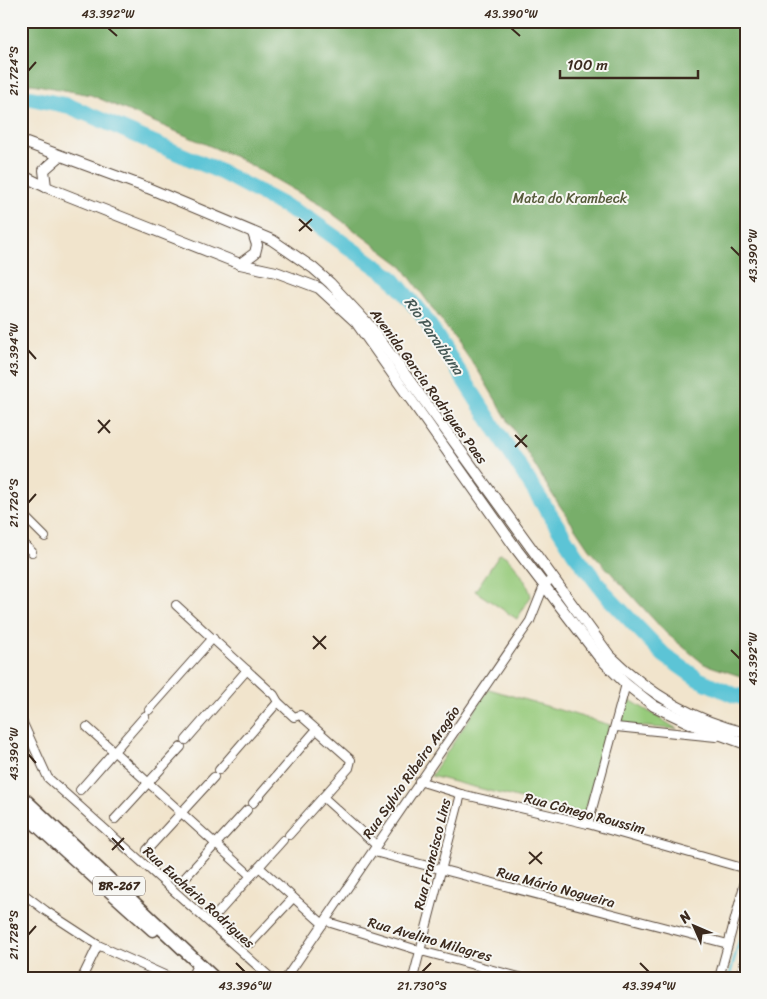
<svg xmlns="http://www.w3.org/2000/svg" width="767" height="999" viewBox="0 0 767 999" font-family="Sriracha,sans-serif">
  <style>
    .green { fill: #96ca7a; stroke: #687a4c }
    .forest { fill: #78ae6a; stroke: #5a6c44 }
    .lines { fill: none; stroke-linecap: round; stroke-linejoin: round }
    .stream { stroke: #5bc4d6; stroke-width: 2.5 }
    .river { stroke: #5bc4d6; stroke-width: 16 }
    .minor-casing { stroke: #564638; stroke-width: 10 }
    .secondary-casing { stroke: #564638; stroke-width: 12 }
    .trunk-casing { stroke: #564638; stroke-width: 15 }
    .minor { stroke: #fff; stroke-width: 8 }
    .secondary { stroke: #fff; stroke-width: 10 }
    .trunk { stroke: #fff; stroke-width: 12 }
    .ticks { fill: none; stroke: #3b2a1e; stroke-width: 2 }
    .labels { text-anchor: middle; stroke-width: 4; stroke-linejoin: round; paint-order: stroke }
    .shield { fill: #f6f6f2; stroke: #73675e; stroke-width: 1 }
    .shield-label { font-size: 12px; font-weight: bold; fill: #3b2a1e }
    .park-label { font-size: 14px; fill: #565a3a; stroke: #f6f6f2 }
    .street-label { font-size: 14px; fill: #3b2a1e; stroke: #f6f6f2 }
    .water-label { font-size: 15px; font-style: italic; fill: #455855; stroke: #f6f6f2 }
    .neatline { fill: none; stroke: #3b2a1e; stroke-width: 2 }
    .ticks-label { font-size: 12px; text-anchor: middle; fill: #3b2a1e }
  </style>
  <rect width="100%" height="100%" fill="#f6f6f2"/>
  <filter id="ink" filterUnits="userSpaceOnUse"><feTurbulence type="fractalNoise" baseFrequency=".02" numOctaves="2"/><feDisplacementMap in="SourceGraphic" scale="10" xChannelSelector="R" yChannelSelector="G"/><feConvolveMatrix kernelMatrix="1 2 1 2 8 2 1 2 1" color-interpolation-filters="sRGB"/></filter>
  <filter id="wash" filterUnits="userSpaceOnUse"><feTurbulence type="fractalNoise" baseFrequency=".0096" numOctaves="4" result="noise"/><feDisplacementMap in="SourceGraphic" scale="20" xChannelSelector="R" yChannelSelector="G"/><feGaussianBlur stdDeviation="1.12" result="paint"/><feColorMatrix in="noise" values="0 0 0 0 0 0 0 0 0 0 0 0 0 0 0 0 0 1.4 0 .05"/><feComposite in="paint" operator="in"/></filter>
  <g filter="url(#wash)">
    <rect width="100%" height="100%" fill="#f1e4cc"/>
    <g class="green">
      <path d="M500,554C511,555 529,585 531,596L517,619L475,591Z"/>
      <polygon points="489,689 610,725 584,815 431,776"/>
      <polygon points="630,700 677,729 619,725"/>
    </g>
    <polygon class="forest" points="21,21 746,21 746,678 704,664 666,633 589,549 552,494 479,372 401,265 322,206 238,158 91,95 21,82"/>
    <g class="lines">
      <polyline class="stream" points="729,978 746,917"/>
      <polyline class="river" points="21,96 69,106 219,171 309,219 391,277 424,317 575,554 608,597 664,655 698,679 734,695 746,698"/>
    </g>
  </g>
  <g filter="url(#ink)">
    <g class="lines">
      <g class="minor-casing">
        <g id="minor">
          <polyline points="21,513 45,537"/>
          <polyline points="21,542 32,552"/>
          <polyline points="176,605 274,695 278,702 294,717 300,715 351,760 349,768 289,835"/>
          <polyline points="149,710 213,638"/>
          <polyline points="21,719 48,778 271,978"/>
          <polyline points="87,727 251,876"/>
          <polyline points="616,727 716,737"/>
          <polyline points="186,740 247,670"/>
          <polyline points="219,770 278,702"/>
          <polyline points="419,781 461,794 588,824 746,869"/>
          <polyline points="80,790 145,716"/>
          <polyline points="323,797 376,845"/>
          <polyline points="253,803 316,730"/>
          <polyline points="115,819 181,747"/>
          <polyline points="588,824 626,684"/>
          <polyline points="147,850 214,777"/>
          <polyline points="378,853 728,944"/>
          <polyline points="259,867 323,924"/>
          <polyline points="181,882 247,810"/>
          <polyline points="21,892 46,911 98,945 171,978"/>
          <polyline points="216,915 283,840"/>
          <polyline points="331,923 421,951 523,978"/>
          <polyline points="251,943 293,898"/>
          <polyline points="82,978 98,945"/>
          <polyline points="191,978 195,969"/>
          <polyline points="286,978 530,621 544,586 552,578"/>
          <polyline points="413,978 461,794"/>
          <polyline points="719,978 746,878"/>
          <polyline points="740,978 746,956"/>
        </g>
      </g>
      <g class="secondary-casing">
        <g id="secondary">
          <path d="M21,141L148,188L272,240L313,268L330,283L370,326L609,655C647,692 694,721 746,733"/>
          <polyline points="21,175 46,187 240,264 276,272 319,288 356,322 517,550 599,657 626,684 654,706 694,725 746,744"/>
          <polyline points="46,187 44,170 59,157"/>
          <polyline points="240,264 255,253 257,245 253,233"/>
        </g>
      </g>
      <g class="trunk-casing">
        <g id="trunk">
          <polyline points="21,796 214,978"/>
          <polyline points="21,811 153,930"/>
        </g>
      </g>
      <use href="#minor" class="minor"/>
      <use href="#secondary" class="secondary"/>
      <use href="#trunk" class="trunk"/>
    </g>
  </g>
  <path class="ticks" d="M108,28L117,36M511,28L520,36M28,71L36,62M299,219L312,231M299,231L312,219M731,247L740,256M28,350L36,359M98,420L110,433M98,433L110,420M515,435L527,447M515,447L527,435M28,503L36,494M313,636L326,649M313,649L326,636M731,650L740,659M28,754L36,763M112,838L124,850M112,850L124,838M529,852L542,864M529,864L542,852M28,935L36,926M236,963L245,972M640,963L649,972M422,972L431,963"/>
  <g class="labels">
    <rect class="shield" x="93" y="876.5" width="52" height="19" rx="4"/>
    <g class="shield-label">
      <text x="119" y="890">BR-267</text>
    </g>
    <g class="park-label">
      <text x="570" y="203">Mata do Krambeck</text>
    </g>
    <g class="street-label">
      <text transform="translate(429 386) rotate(54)" y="5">Avenida Garcia Rodrigues Paes</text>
      <text transform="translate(411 772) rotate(-55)" y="5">Rua Sylvio Ribeiro Aragão</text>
      <text transform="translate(585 813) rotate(15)" y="5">Rua Cônego Roussim</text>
      <text transform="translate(432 854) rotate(-76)" y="5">Rua Francisco Lins</text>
      <text transform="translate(556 887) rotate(15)" y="5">Rua Mário Nogueira</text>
      <text transform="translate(199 897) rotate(42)" y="5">Rua Euchério Rodrigues</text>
      <text transform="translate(430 939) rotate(16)" y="5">Rua Avelino Milagres</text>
    </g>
    <g class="water-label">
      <text transform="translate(434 336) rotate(55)" y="5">Rio Paraibuna</text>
    </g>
  </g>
  <rect width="767" height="999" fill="none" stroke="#f6f6f2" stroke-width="55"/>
  <g transform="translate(694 926) rotate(315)" stroke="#f6f6f2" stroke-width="4" paint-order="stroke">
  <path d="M0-4L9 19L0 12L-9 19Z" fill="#3b2a1e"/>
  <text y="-8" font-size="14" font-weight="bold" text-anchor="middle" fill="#3b2a1e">N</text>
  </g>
  <path d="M560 70v8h138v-8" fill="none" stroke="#3b2a1e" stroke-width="2.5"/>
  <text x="567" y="70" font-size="15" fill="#3b2a1e" stroke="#f6f6f2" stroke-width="4" paint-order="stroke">100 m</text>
  <rect x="28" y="28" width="712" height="944" class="neatline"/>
  <g class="ticks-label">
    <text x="108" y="18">43.392°W</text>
    <text x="511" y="18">43.390°W</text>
    <text transform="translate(14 71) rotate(-90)" y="4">21.724°S</text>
    <text transform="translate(753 256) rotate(-90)" y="4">43.390°W</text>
    <text transform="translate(14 350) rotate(-90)" y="4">43.394°W</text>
    <text transform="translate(14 503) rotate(-90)" y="4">21.726°S</text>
    <text transform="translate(753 659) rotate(-90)" y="4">43.392°W</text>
    <text transform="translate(14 754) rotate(-90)" y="4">43.396°W</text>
    <text transform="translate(14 935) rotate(-90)" y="4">21.728°S</text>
    <text x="245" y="990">43.396°W</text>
    <text x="422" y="990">21.730°S</text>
    <text x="649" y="990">43.394°W</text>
  </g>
</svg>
